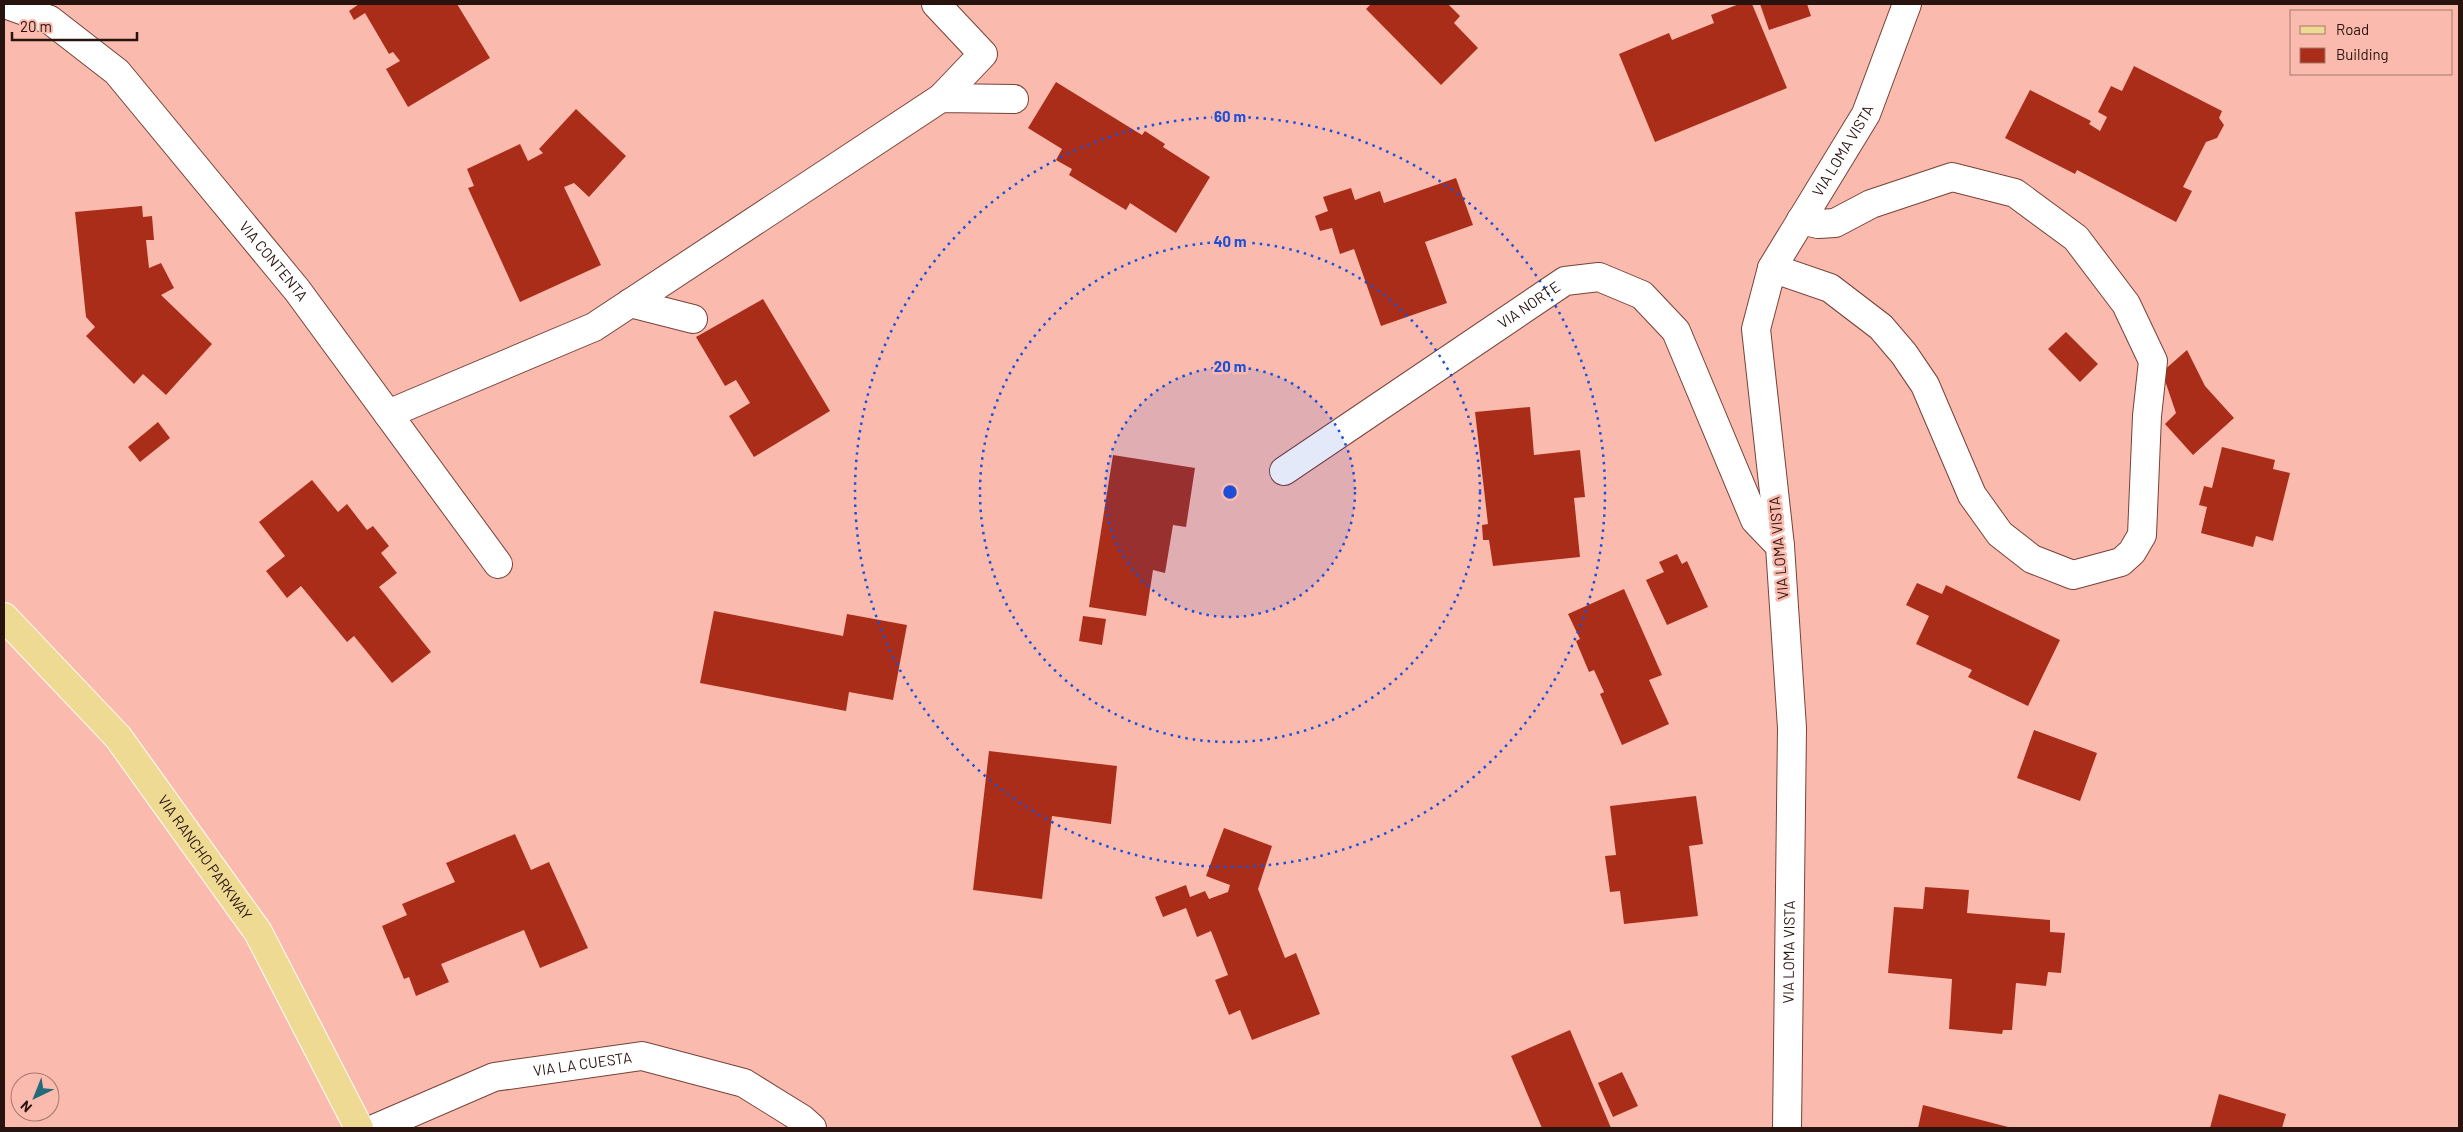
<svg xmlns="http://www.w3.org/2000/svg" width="2463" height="1132" viewBox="0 0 2463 1132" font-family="Barlow,sans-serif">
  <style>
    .building { fill: #a92d19 }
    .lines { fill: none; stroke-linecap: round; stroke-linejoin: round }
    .minor-casing { stroke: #774238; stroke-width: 30 }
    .major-casing { stroke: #fff; stroke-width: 30 }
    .minor { stroke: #fff; stroke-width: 28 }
    .major { stroke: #efda94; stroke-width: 28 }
    .ring { fill: none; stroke: #1d4ed8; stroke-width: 2.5; stroke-dasharray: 2.5 5 }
    .labels { text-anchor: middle; stroke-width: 5; stroke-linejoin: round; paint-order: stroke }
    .street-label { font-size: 15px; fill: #29130f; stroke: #fabbae }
    .centre { fill: #1d4ed8; stroke: #fabbae; stroke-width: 2.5 }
    .ring-label { font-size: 15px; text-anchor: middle; font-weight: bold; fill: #1d4ed8; stroke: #fabbae; stroke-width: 5; stroke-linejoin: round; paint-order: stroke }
  </style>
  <rect width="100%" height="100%" fill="#fabbae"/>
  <g class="building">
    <polygon points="359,4 457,4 490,58 408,107 386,69 400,61 393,52 389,54 365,13 354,20 349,11"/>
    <polygon points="1371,4 1448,4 1460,16 1454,23 1478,48 1441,85 1366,9"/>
    <polygon points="1739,4 1752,4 1787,88 1655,142 1619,54 1669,33 1672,40 1714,23 1711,15"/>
    <polygon points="1760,4 1807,4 1811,16 1769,30"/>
    <polygon points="2134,66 2222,111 2219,118 2224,125 2217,138 2206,142 2183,187 2192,191 2176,222 2077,170 2075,174 2005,138 2030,90 2091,121 2089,124 2100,131 2107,117 2098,112 2111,86 2122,91"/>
    <polygon points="1056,82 1142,135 1145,131 1165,144 1163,147 1210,177 1176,233 1130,203 1126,210 1069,175 1072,169 1056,160 1062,149 1028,128"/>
    <polygon points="576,109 626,156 589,197 574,183 564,187 601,265 520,302 468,188 474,186 467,169 520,144 528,161 543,153 539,149"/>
    <polygon points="1456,178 1473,225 1425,242 1447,303 1381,326 1354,249 1340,254 1332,228 1320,231 1315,216 1328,211 1323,197 1351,188 1355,200 1380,191 1384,203"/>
    <polygon points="142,206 143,217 152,216 154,240 146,240 149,268 161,263 174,288 161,295 212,344 166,395 143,374 134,384 86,336 95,327 86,317 75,212"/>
    <polygon points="763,299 830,411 754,457 729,416 750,403 736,380 725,386 696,337"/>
    <polygon points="2066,332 2098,364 2080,382 2048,349"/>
    <polygon points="2187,350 2205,386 2234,418 2193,455 2165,424 2176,413 2162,372"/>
    <polygon points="1530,407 1534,455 1580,450 1585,497 1574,498 1580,557 1493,566 1489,540 1483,540 1482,525 1488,524 1475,412"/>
    <polygon points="158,422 170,438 140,462 128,447"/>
    <polygon points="2222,447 2275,460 2273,469 2290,473 2273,541 2256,536 2253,547 2201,533 2207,507 2199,505 2204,486 2212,488"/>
    <polygon points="1113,455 1195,468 1186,527 1173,525 1165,573 1153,570 1146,616 1089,607"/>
    <polygon points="312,480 338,512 347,504 367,530 373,526 389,546 381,553 397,573 379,587 431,652 392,683 354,636 347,642 301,586 287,598 266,571 285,556 259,522"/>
    <polygon points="1677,554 1682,564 1687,561 1708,607 1667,625 1646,580 1664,572 1659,562"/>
    <polygon points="1917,583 1942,594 1946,585 2060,640 2028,706 1968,677 1972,670 1916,644 1929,616 1906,605"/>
    <polygon points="1624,589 1662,675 1649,680 1669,724 1622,745 1600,694 1604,692 1594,670 1589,672 1576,641 1580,639 1568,614"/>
    <polygon points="714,611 843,636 847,614 907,625 893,700 849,692 846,711 700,683"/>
    <polygon points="1083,616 1106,619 1102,645 1079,641"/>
    <polygon points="2034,730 2097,753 2080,801 2017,778"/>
    <polygon points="989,751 1117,766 1111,824 1052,816 1042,899 973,890"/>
    <polygon points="1696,796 1703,844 1689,846 1698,916 1624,924 1620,891 1610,892 1605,856 1616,855 1610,806"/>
    <polygon points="1224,828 1272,846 1258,889 1285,958 1296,953 1320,1014 1252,1040 1240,1010 1229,1015 1215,980 1228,975 1211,931 1197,937 1186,908 1163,917 1155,897 1186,885 1190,897 1205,891 1209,899 1228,892 1230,885 1206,876"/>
    <polygon points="515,834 531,870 549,862 588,948 540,968 524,930 441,964 449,982 416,996 409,977 404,979 382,926 407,915 402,904 455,882 446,863"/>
    <polygon points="1925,887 1969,890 1967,913 2050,920 2050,932 2065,933 2061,973 2048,972 2046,986 2016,983 2012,1030 2003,1030 2002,1034 1949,1029 1952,979 1888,973 1894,907 1923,909"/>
    <polygon points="1570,1030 1611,1128 1542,1128 1511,1056"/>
    <polygon points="1622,1072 1638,1106 1613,1117 1598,1083"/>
    <polygon points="2219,1094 2286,1114 2282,1128 2210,1128"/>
    <polygon points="1923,1105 2012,1128 1918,1128"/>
  </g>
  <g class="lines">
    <g class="minor-casing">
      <g id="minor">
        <path id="s1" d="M5,4L50,20L117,72L297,290L498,564"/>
        <polyline points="936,4 983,54 941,98"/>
        <polyline points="1772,268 1830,288 1881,327 1904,354 1925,385 1972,495 2000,534 2032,559 2073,575 2121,562 2132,552 2142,535 2147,416 2153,361 2126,304 2076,238 2015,193 1952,177 1871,204 1835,223 1818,224 1801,220"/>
        <polyline points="630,303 693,319"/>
        <polyline points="388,414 594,327 941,98 1014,99"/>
        <path id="s2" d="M1284,471L1565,281L1599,277L1642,295L1676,331L1755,520L1780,546"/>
        <path id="s3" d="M376,1128L494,1077L642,1056L744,1083L802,1119L812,1128"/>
        <path id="s4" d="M1787,1128L1792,728L1780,546L1756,329L1772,268L1866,114L1907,4"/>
      </g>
    </g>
    <g class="major-casing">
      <g id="major">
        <path id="s5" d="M4,617L118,737L258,932L359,1128"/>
      </g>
    </g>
    <use href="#minor" class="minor"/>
    <use href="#major" class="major"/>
  </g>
  <circle cx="1230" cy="492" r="125" fill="#1d4ed8" fill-opacity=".12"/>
  <g class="ring">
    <circle cx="1230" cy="492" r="125"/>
    <circle cx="1230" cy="492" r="250"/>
    <circle cx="1230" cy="492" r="375"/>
  </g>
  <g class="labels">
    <g class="street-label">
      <text dy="5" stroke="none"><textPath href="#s4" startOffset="1001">VIA LOMA VISTA</textPath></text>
      <text dy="5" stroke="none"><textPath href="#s1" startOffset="378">VIA CONTENTA</textPath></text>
      <text dy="5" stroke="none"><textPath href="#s2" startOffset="296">VIA NORTE</textPath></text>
      <text transform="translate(1779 548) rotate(-95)" y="5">VIA LOMA VISTA</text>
      <text dy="5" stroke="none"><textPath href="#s5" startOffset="314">VIA RANCHO PARKWAY</textPath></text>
      <text dy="5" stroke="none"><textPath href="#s4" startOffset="176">VIA LOMA VISTA</textPath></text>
      <text dy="5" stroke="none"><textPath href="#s3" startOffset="218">VIA LA CUESTA</textPath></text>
    </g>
  </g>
  <circle cx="1230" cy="492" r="8" class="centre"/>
  <g class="ring-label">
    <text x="1230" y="122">60 m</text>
    <text x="1230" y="247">40 m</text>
    <text x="1230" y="372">20 m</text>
  </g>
  <rect width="2463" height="1132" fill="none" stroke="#29130f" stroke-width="10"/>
  <rect x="2290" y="10" width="162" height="65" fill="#fabbae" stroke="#a6786e"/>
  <rect x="2300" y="26" width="25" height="8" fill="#efda94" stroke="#a6786e"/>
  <text x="2336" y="35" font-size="15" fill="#29130f">Road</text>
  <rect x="2300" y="48" width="25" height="15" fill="#a92d19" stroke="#a6786e"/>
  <text x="2336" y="60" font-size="15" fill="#29130f">Building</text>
  <g transform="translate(35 1097) rotate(223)"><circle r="24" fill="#fabbae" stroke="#a6786e"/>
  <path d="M0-4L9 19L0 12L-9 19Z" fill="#236b78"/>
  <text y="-8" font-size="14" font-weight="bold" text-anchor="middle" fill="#29130f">N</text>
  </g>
  <path d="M12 32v8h125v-8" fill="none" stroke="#29130f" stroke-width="2.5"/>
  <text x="20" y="32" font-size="15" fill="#29130f" stroke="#fabbae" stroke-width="4" paint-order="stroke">20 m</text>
</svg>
